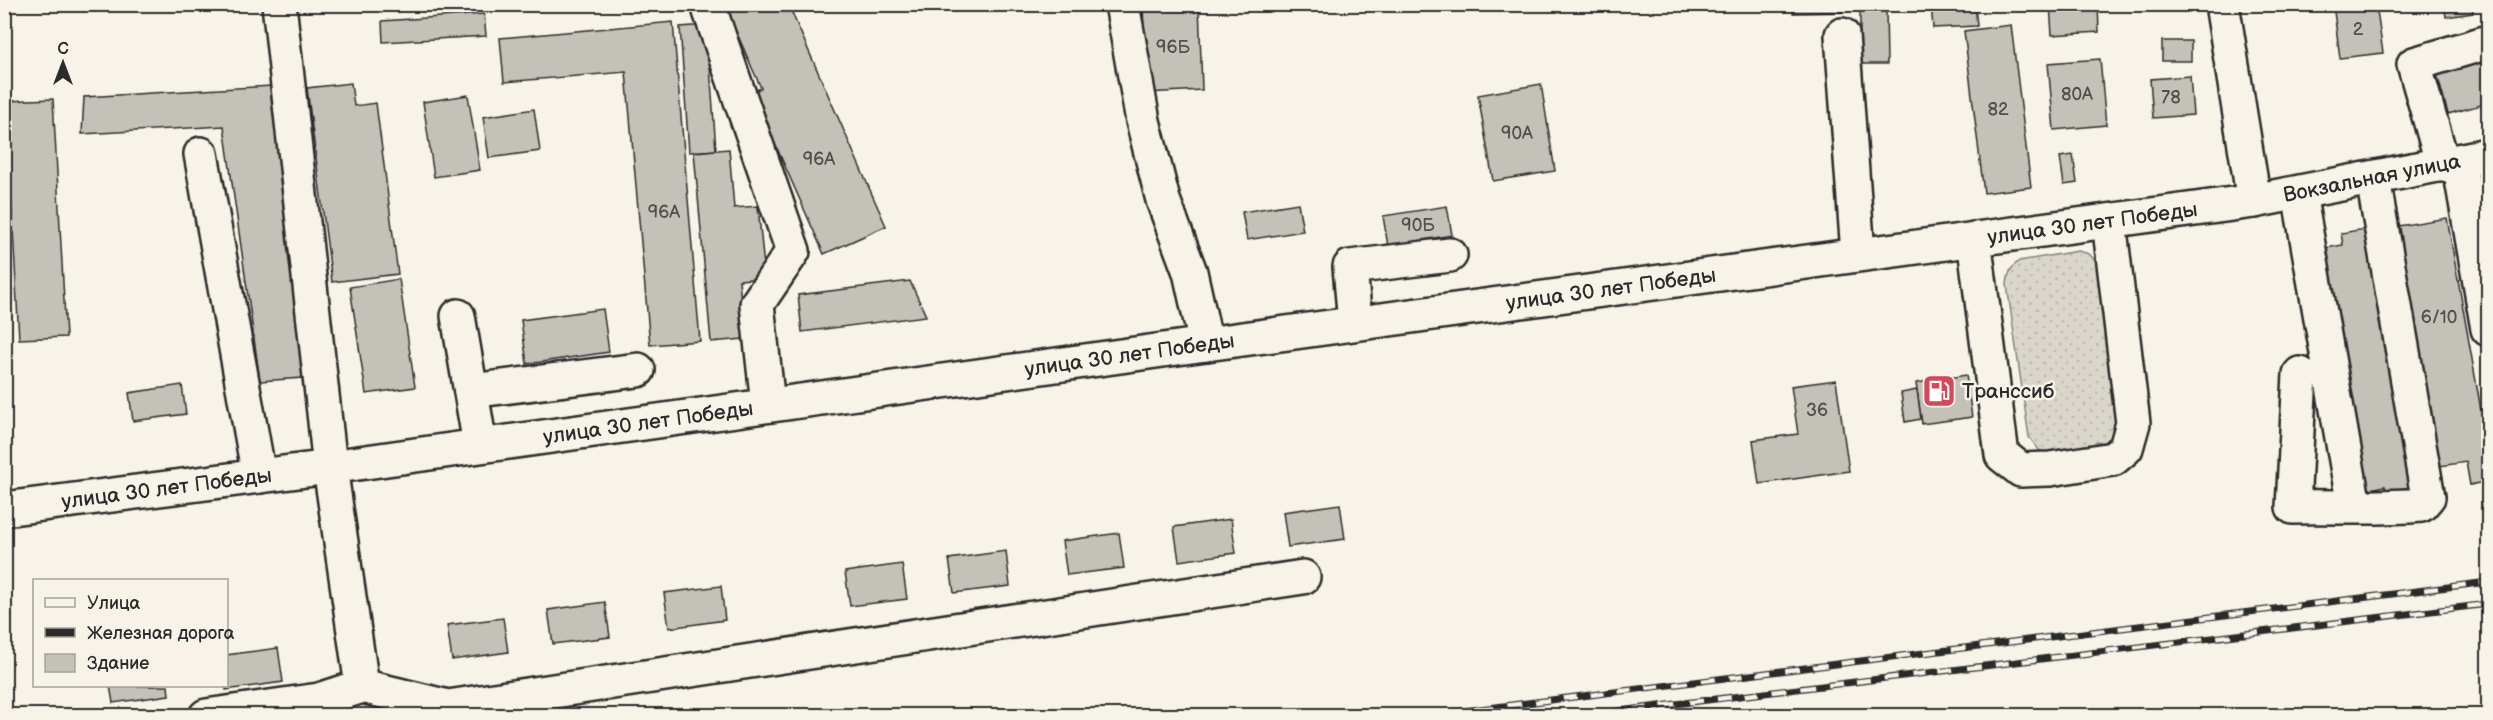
<svg xmlns="http://www.w3.org/2000/svg" width="2493" height="720" viewBox="0 0 2493 720" font-family="'Balsamiq Sans',sans-serif">
<defs>
<pattern id="grass-dots" width="8" height="8" patternUnits="userSpaceOnUse" patternTransform="scale(1.5)"><rect width="8" height="8" fill="#dad6cc"/><path d="M2 2h.1M6 6h.1" fill="none" stroke="#bbb8af" stroke-width="1.8" stroke-linecap="round"/></pattern>
</defs>
<rect width="100%" height="100%" fill="#f7f3e8"/>
<filter id="ink" filterUnits="userSpaceOnUse"><feTurbulence type="fractalNoise" baseFrequency=".0167" numOctaves="2"/><feDisplacementMap in="SourceGraphic" scale="12" xChannelSelector="R" yChannelSelector="G"/><feConvolveMatrix kernelMatrix="1 2 1 2 8 2 1 2 1" color-interpolation-filters="sRGB"/></filter>
<g filter="url(#ink)">
<!-- grass -->
<path fill="url(#grass-dots)" stroke="#82807c" stroke-width="1.5" d="M2078,251L2089,254L2099,264L2119,441L2051,456L2039,450L2029,437L2007,285C2008,274 2010,268 2019,261Z"/>
<!-- building -->
<g fill="#c4c1b9" stroke="#2b2b2b" stroke-width="1.5">
<polygon points="724,4 788,4 886,226 824,254 752,92 761,88"/>
<polygon points="1143,4 1199,4 1202,90 1146,93"/>
<polygon points="1793,4 1842,4 1842,12 1793,13"/>
<polygon points="1931,4 1975,4 1977,26 1933,28"/>
<polygon points="2050,4 2098,4 2099,32 2052,35"/>
<polygon points="2333,4 2376,4 2383,53 2340,58"/>
<polygon points="2444,4 2472,4 2473,13 2446,17"/>
<polygon points="1860,9 1886,9 1887,64 1860,64"/>
<polygon points="484,14 486,36 383,42 382,21"/>
<polygon points="673,22 700,341 650,345 626,72 504,82 500,38"/>
<polygon points="707,25 716,150 689,152 680,27"/>
<polygon points="2011,25 2031,187 1984,193 1964,31"/>
<rect x="2162" y="41" width="29" height="20"/>
<polygon points="2488,56 2488,103 2448,114 2436,71"/>
<polygon points="2100,59 2106,125 2054,130 2048,63"/>
<polygon points="2190,76 2193,115 2153,118 2150,79"/>
<polygon points="351,83 354,106 376,103 398,274 332,282 307,88"/>
<polygon points="1541,84 1555,171 1493,181 1478,95"/>
<polygon points="271,86 303,378 260,381 224,126 82,134 84,97"/>
<polygon points="468,95 480,170 434,177 423,102"/>
<polygon points="53,99 66,337 19,339 6,101"/>
<polygon points="534,109 540,151 489,158 483,117"/>
<polygon points="729,149 734,208 758,206 765,278 739,280 744,339 711,342 694,152"/>
<polygon points="2073,155 2077,183 2064,185 2060,157"/>
<polygon points="1298,203 1303,231 1247,240 1242,212"/>
<polygon points="1447,206 1452,235 1388,246 1383,216"/>
<polygon points="2447,218 2481,410 2488,408 2488,435 2486,436 2488,453 2488,481 2470,485 2466,462 2440,466 2398,226"/>
<polygon points="2365,229 2412,495 2387,500 2385,486 2362,491 2320,249 2343,245 2341,233"/>
<polygon points="399,279 415,387 366,394 350,287"/>
<polygon points="910,281 926,316 802,332 798,295"/>
<polygon points="603,309 609,352 527,364 521,320"/>
<polygon points="1966,375 1972,417 1922,424 1916,383"/>
<polygon points="1836,380 1849,471 1759,484 1753,440 1798,434 1791,386"/>
<polygon points="182,385 186,414 133,421 129,393"/>
<polygon points="1917,390 1921,419 1905,422 1901,393"/>
<polygon points="1340,504 1345,539 1288,547 1283,512"/>
<polygon points="1231,519 1236,553 1179,561 1174,527"/>
<polygon points="1119,533 1124,568 1067,575 1062,541"/>
<polygon points="1006,551 1010,586 954,593 949,559"/>
<polygon points="902,564 907,599 850,606 845,572"/>
<polygon points="721,586 725,620 669,628 664,593"/>
<polygon points="605,602 610,637 553,644 548,610"/>
<polygon points="503,618 508,652 452,660 447,625"/>
<polygon points="278,648 283,682 226,690 226,655"/>
<polygon points="110,686 168,686 169,695 113,703"/>
</g>
<g fill="none" stroke-linecap="round" stroke-linejoin="round">
<!-- minor casing -->
<g stroke="#2b2b2b" stroke-width="38">
<g id="minor">
<polyline points="279,4 330,467 362,686 448,707 1303,577"/>
<polyline points="1122,4 1143,121 1163,200 1190,272 1206,344"/>
<polyline points="2222,4 2254,201"/>
<polyline points="710,11 793,251 757,304 768,405"/>
<polyline points="1842,35 1858,254"/>
<polyline points="201,154 259,476"/>
<polyline points="2459,162 2488,329"/>
<polyline points="2443,165 2414,64 2488,42"/>
<polyline points="2299,193 2354,506"/>
<polyline points="1974,239 2002,455 2021,470 2050,469 2113,459 2126,448 2133,423 2109,221"/>
<polyline points="458,316 480,445"/>
<polyline points="1355,323 1350,267 1450,255"/>
<path d="M2300,374L2293,507C2336,506 2379,509 2421,505L2428,497L2373,179"/>
<polyline points="471,391 638,370"/>
<polyline points="206,716 319,700 362,686"/>
</g>
</g>
<!-- major casing -->
<g stroke="#2b2b2b" stroke-width="38">
<g id="major">
<path id="s1" d="M4,509L330,467L1206,344L2254,201L2488,155"/>
</g>
</g>
<!-- minor -->
<use href="#minor" stroke="#f7f3e8" stroke-width="33"/>
<!-- major -->
<use href="#major" stroke="#f7f3e8" stroke-width="33"/>
<!-- rail casing -->
<g stroke="#2b2b2b" stroke-width="7">
<g id="rail">
<polyline points="1424,716 2488,582"/>
<polyline points="1578,716 2488,604"/>
</g>
</g>
<!-- rail -->
<use href="#rail" stroke="#f7f3e8" stroke-width="4.5" stroke-dasharray="14" stroke-linecap="butt"/>
</g>
</g>
<!-- icons -->
<defs>
<g id="fuel-square" transform="scale(1.725)"><rect x="-9" y="-9" width="18" height="18" rx="4" fill="#d1495b" stroke="#f7f3e8"/><path d="M-5.5-6h7V0h2V4h1.3V-2.5L3-4.5l.8-.8L6-3V5H2.5V1h-1V6h-7ZM-4.2-4.7v3.2H.2V-4.7Z" fill="#fff"/></g>
</defs>
<g fill-rule="evenodd">
<use href="#fuel-square" x="1939" y="391"/>
</g>
<g text-anchor="middle" dominant-baseline="central" stroke-width="5" stroke-linejoin="round" paint-order="stroke">
<!-- number labels -->
<g font-size="18" fill="#51504e">
<text x="2358" y="29">2</text>
<text x="1173" y="47">96Б</text>
<text x="2077" y="94">80А</text>
<text x="2171" y="97">78</text>
<text x="1998" y="109">82</text>
<text x="1517" y="133">90А</text>
<text x="819" y="159">96А</text>
<text x="664" y="212">96А</text>
<text x="1418" y="225">90Б</text>
<text x="2439" y="317">6/10</text>
<text x="1817" y="410">36</text>
</g>
<!-- street labels -->
<g font-size="21" fill="#2b2b2b" stroke="#f7f3e8">
<text stroke="none"><textPath href="#s1" startOffset="2391">Вокзальная улица</textPath></text>
<text stroke="none"><textPath href="#s1" startOffset="2108">улица 30 лет Победы</textPath></text>
<text stroke="none"><textPath href="#s1" startOffset="1622">улица 30 лет Победы</textPath></text>
<text stroke="none"><textPath href="#s1" startOffset="1136">улица 30 лет Победы</textPath></text>
<text stroke="none"><textPath href="#s1" startOffset="650">улица 30 лет Победы</textPath></text>
<text stroke="none"><textPath href="#s1" startOffset="164">улица 30 лет Победы</textPath></text>
</g>
<!-- poi labels -->
<g font-size="21" fill="#2b2b2b" stroke="#f7f3e8" text-anchor="start">
<text x="1962" y="391">Транссиб</text>
</g>
</g>
<!-- margin -->
<rect width="2493" height="720" fill="none" stroke="#f7f3e8" stroke-width="24"/>
<rect x="12" y="12" width="2469" height="696" fill="none" stroke="#2b2b2b" stroke-width="2" filter="url(#ink)"/>
<!-- legend -->
<rect x="33" y="579" width="195" height="108" fill="#f7f3e8" stroke="#a5a39c" stroke-width="1.5"/>
<rect x="45" y="598" width="30" height="9" fill="#f7f3e8" stroke="#a5a39c" stroke-width="1.5"/>
<text x="87" y="609" font-size="18" fill="#2b2b2b">Улица</text>
<rect x="45" y="628" width="30" height="9" fill="#2b2b2b" stroke="#a5a39c" stroke-width="1.5"/>
<text x="87" y="639" font-size="18" fill="#2b2b2b">Железная дорога</text>
<rect x="45" y="654" width="30" height="18" fill="#c4c1b9" stroke="#a5a39c" stroke-width="1.5"/>
<text x="87" y="669" font-size="18" fill="#2b2b2b">Здание</text>
<!-- north arrow -->
<g transform="translate(63 63)" stroke="#f7f3e8" stroke-width="4.5" paint-order="stroke">
<path d="M0-4.5L10 22L0 15L-10 22Z" fill="#2b2b2b"/>
<text y="-9" font-size="16" font-weight="bold" text-anchor="middle" fill="#2b2b2b">С</text>
</g>
</svg>
